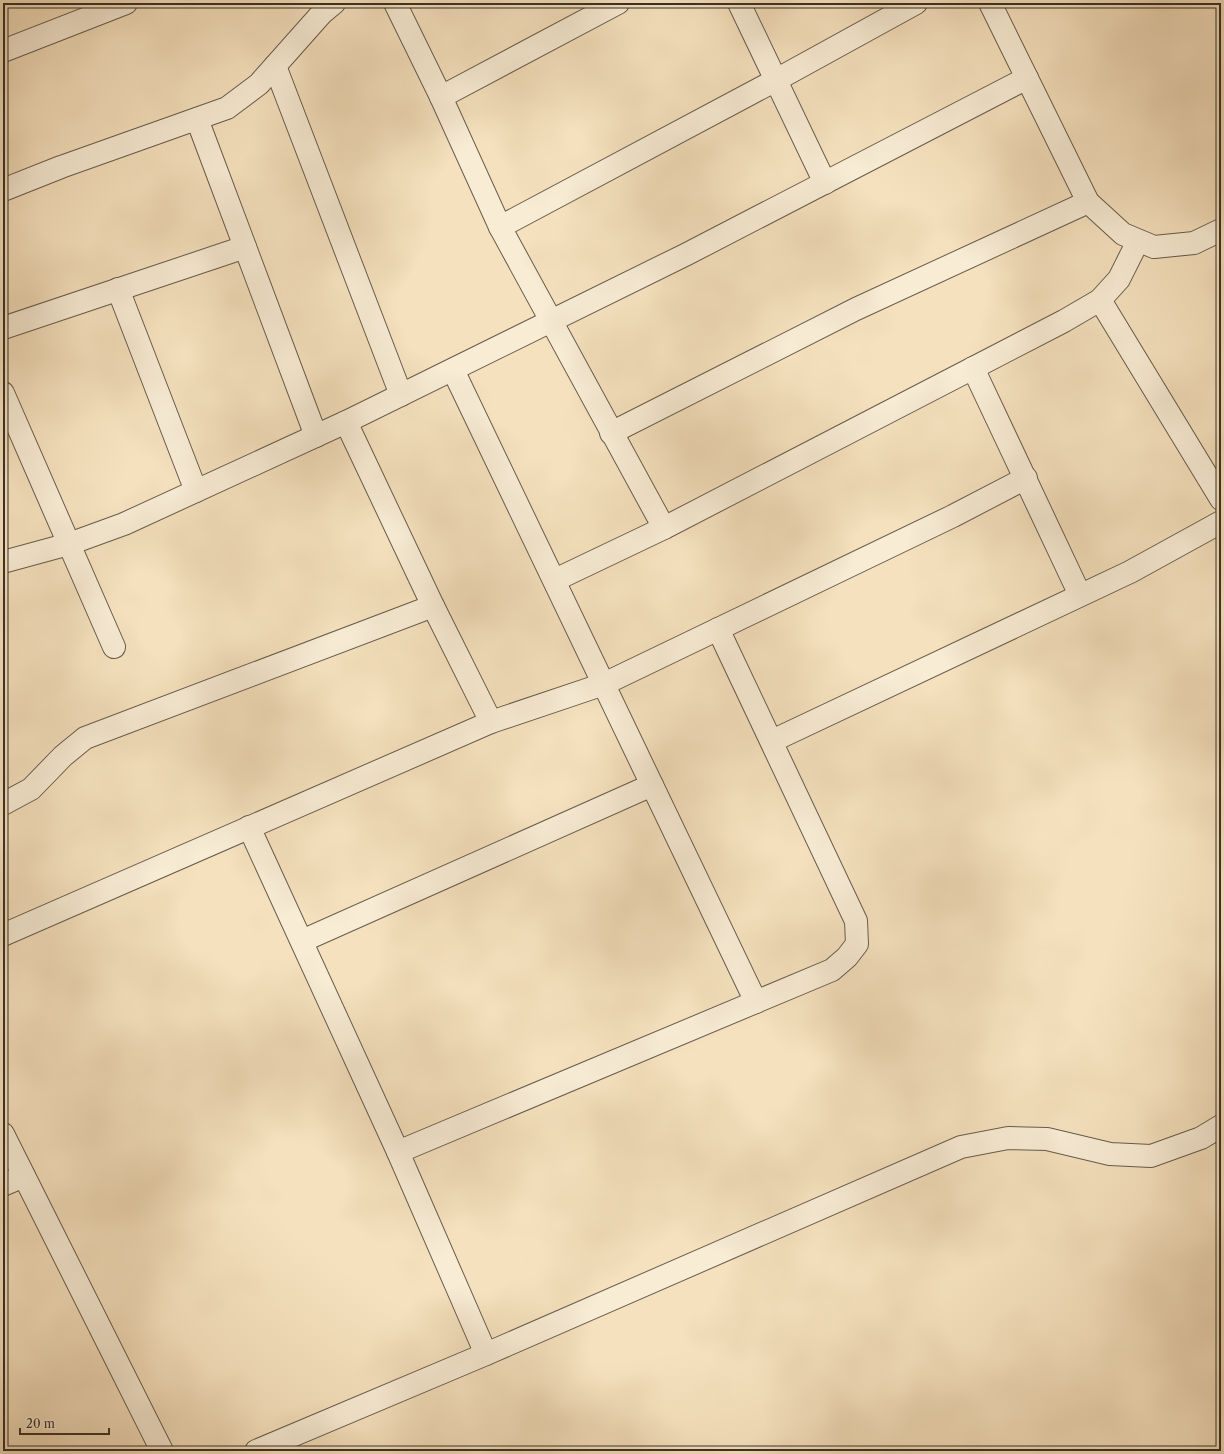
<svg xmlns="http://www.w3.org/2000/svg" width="1224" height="1454" viewBox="0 0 1224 1454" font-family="'Libre Caslon Text',serif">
<rect width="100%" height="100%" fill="#f5e1be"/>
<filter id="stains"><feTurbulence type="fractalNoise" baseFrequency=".005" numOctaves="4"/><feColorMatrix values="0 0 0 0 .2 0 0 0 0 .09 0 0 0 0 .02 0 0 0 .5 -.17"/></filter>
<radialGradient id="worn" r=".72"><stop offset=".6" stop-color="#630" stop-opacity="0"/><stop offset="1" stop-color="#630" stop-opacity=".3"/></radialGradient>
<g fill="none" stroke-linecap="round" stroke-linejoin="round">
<!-- street casing -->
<g stroke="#685c4c" stroke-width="24">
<g id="street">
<polyline points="395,3 441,97 500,227 664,528"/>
<polyline points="739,3 825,183"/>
<polyline points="990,3 1088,202 1123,234 1154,247 1194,243 1221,230"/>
<polyline points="3,51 126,3"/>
<polyline points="275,66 401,395"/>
<polyline points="441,97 618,3"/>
<polyline points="197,119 316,436"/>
<polyline points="3,190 61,167 227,108 259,84 322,13 334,3"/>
<polyline points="500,227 776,80 916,3"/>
<polyline points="118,289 196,491"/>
<polyline points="1100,300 1221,499"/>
<polyline points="3,328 245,247"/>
<polyline points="973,368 1080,595"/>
<polyline points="453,370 756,1002"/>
<polyline points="3,393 114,647"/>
<polyline points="346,422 433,606 491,722"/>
<polyline points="611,433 856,309 1088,202"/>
<polyline points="3,562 69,544 124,524 346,422 685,255 1027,78"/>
<polyline points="555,580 664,528 1064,321 1100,300 1119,279 1138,241"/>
<polyline points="772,741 1130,572 1221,522"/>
<polyline points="3,804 31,789 63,756 85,738 433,606"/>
<polyline points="249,827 398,1152 486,1354"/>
<polyline points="3,935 491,722 604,684 953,516 1026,478"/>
<polyline points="302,941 652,785"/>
<polyline points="3,1134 162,1451"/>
<polyline points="398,1152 832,970 847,957 857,944 856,921 718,629"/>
<polyline points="3,1185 24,1176"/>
<polyline points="256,1451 486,1354 961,1147 1008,1138 1047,1139 1110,1154 1151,1156 1201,1138 1221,1126"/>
</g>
</g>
<!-- street -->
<use href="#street" stroke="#f8ecd5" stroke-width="22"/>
</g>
<!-- margin -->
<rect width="1224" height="1454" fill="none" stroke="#f5e1be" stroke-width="16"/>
<rect x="4" y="4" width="1216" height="1446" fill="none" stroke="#393026" stroke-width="2"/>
<rect x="8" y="8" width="1208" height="1438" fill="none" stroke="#393026"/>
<!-- scale -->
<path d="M20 1428v6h89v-6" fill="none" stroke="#393026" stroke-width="2"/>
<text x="26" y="1428" font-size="12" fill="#393026" stroke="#f8ecd5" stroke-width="3" paint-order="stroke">20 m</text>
<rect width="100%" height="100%" filter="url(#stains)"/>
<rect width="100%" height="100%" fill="url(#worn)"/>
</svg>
